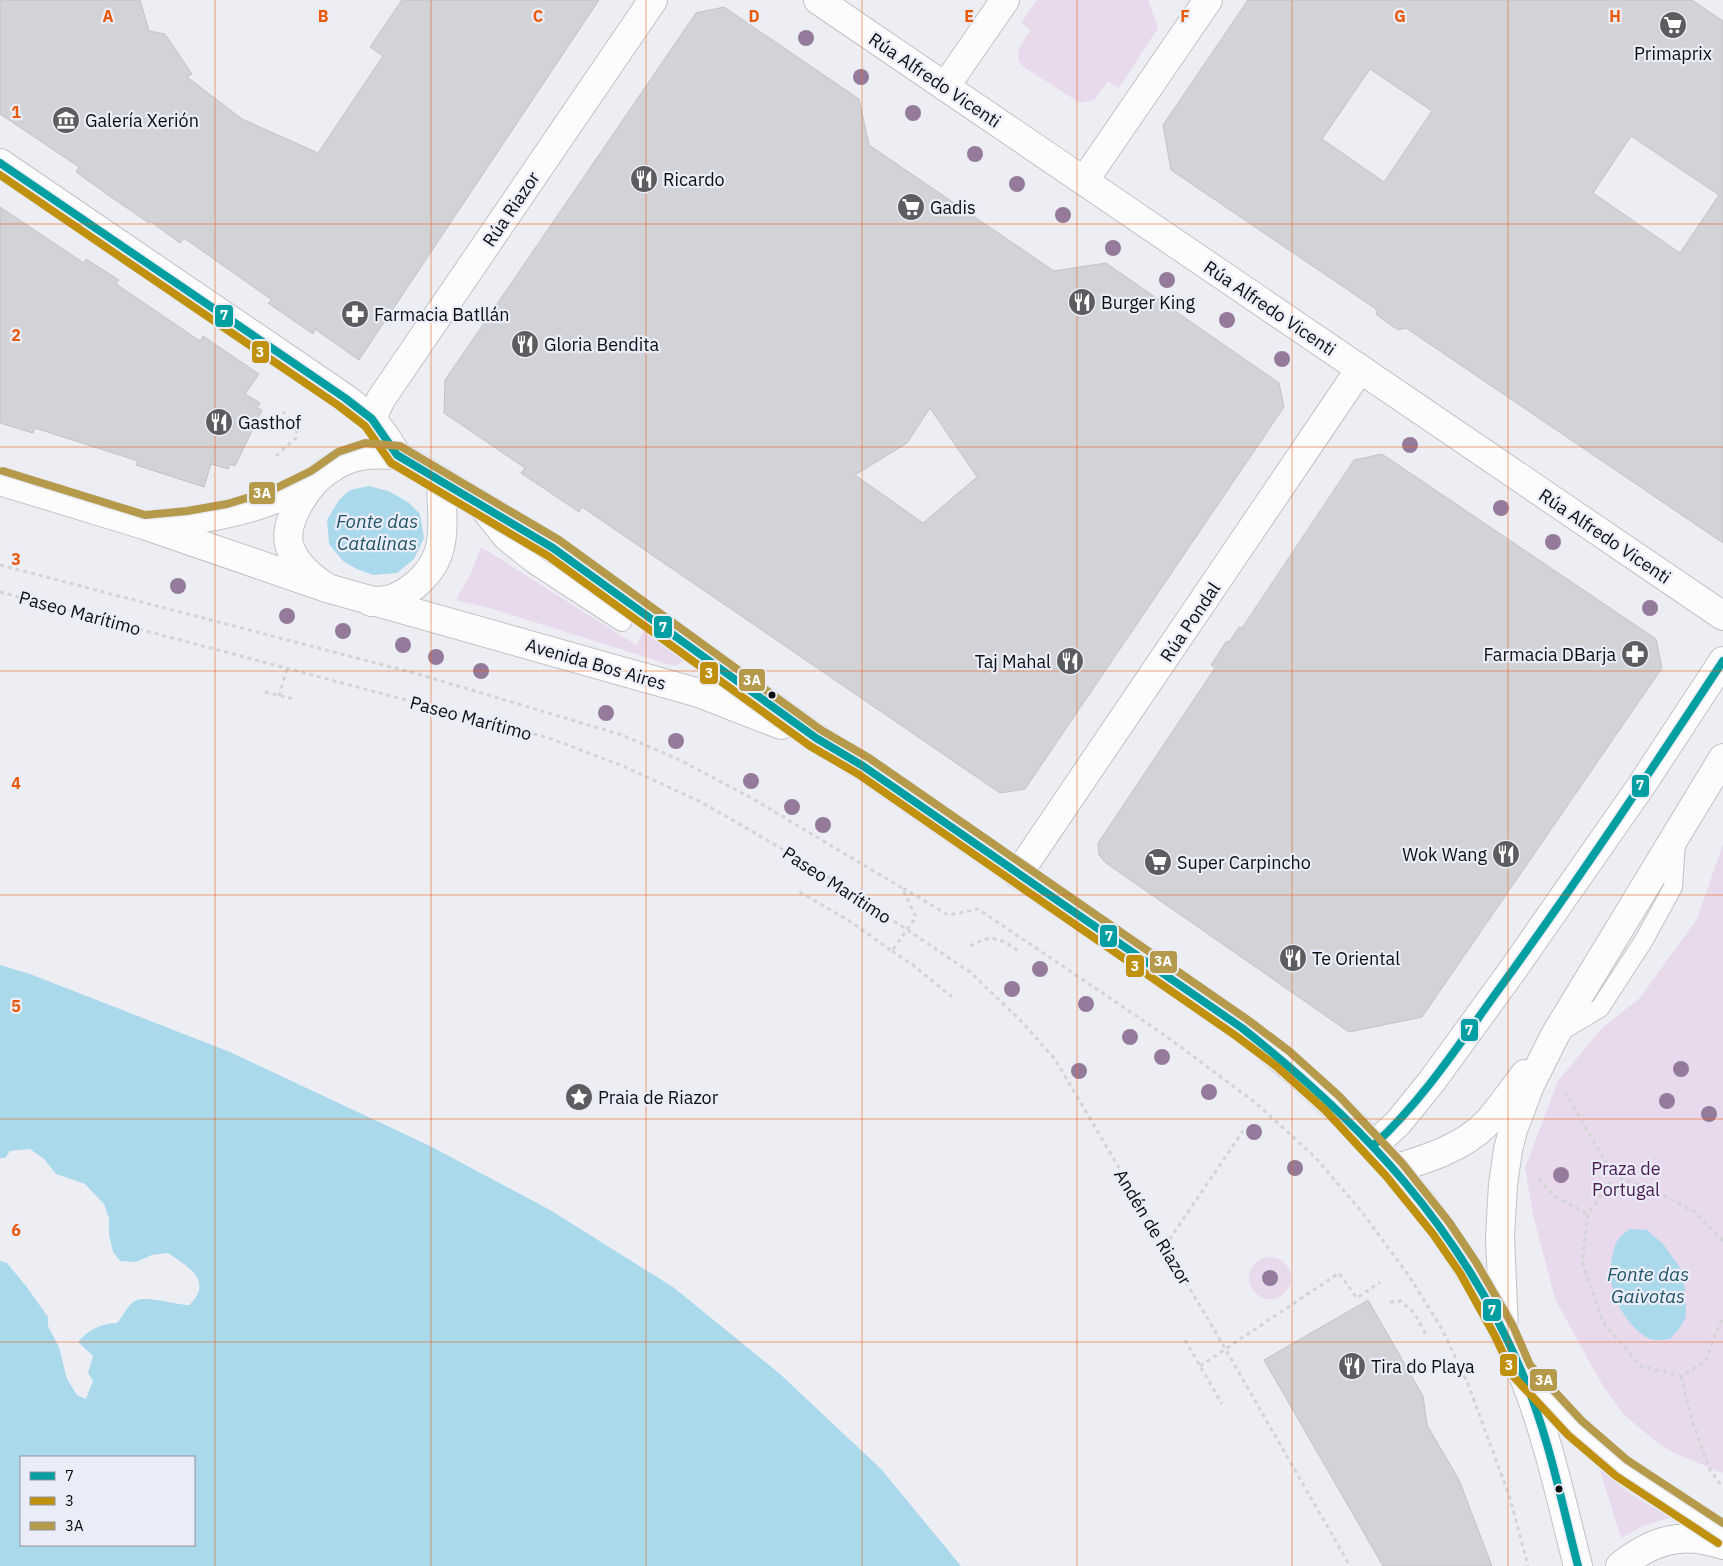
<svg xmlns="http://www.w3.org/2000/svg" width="1723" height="1566" viewBox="0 0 1723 1566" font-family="'IBM Plex Sans',sans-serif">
<rect width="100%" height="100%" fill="#edeef4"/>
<!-- green -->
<g fill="#e8d9ec">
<path d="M1037,0H1148L1158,28L1119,88L1108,81L1094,100L1080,103L1022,66C1012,52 1023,42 1031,30L1021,23Z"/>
<polygon points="481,547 636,645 646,628 683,651 684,661 674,666 493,609 456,600 472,571"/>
<polygon points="1723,844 1723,1473 1676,1454 1659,1444 1623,1414 1600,1381 1555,1299 1533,1214 1525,1168 1558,1081 1602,1028 1640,998 1697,919"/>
<circle cx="1270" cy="1278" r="21"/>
<path d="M1598,1464C1604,1468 1607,1474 1612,1479C1627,1494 1653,1509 1673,1517L1643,1526L1621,1538Z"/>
</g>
<!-- water -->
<g fill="#aad9ec" fill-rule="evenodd">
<polygon points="369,486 388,491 408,502 420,514 424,538 414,559 397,573 373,575 357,569 343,561 329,544 327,520 339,500 350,490"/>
<path d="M0,965L30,974L230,1052L430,1146L550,1210L673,1287L780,1374L881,1469L961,1566H0V1261L7,1263L26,1286L48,1317V1326L59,1347L67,1379L77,1395L86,1399L93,1381L88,1373L93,1356L78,1342C89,1329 101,1324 117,1323C123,1317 127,1305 135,1301C146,1295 175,1305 189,1305C215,1281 187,1266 168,1253L152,1255L136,1262L120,1261L113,1252L109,1234V1218L104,1204L85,1184L56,1174L44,1159L30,1149L10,1151L5,1158H0ZM21,1457H194V1545H21Z"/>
<path d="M1629,1229L1647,1230L1663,1244L1681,1269L1685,1290L1686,1317L1679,1329L1670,1339C1665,1339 1660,1341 1655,1340C1648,1340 1640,1333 1635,1328C1613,1306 1604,1274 1616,1243C1618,1238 1625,1233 1629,1229Z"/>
</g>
<!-- building -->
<g fill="#d2d3d7" stroke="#c1c3c7" fill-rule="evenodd">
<polygon points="0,0 140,0 149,31 165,34 192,74 187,77 242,119 318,153 383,56 370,47 402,0 599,0 359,360 315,329 313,334 268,303 272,300 184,238 180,243 150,221 149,223 111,197 76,172 79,167 0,114"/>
<path d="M1248,0H1692L1723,21V543L1406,328L1398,330L1377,315L1376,309L1171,170L1163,125ZM1370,69L1432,111L1384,182L1322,139ZM1631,136L1719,195L1680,253L1593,193Z"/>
<path d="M724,7L859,99L869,145L1054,271L1106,263L1279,383L1284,407L1025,789L1000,793L582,507L579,512L521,473L525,468L444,413L445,380L696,13ZM930,408L977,477L923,523L855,475L907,443Z"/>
<polygon points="0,207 84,263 86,259 119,280 116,284 200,341 203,336 259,374 245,394 260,403 257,408 262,410 235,466 230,464 228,469 211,464 204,487 136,465 138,461 35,428 33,433 0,423"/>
<polygon points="1382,454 1656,639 1662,668 1422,1017 1349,1032 1106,863 1099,855 1098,843 1215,668 1211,665 1226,642 1230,641 1239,627 1242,628 1354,460"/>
<polygon points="1368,1300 1423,1396 1427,1425 1459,1480 1492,1566 1383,1566 1264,1360"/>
</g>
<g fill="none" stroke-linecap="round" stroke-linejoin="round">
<!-- service casing -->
<g stroke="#c1c2c6" stroke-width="20">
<g id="service">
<polyline points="480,511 503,540 533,564 622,622"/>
<polyline points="1560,1032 1600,1008 1644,940 1673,887 1676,841"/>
</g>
</g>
<!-- minor casing -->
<g stroke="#c1c2c6" stroke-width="30">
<g id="minor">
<polyline points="818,0 1723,616"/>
<polyline points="945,87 1005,0"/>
<polyline points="1084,181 1208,0"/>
<polyline points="372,419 381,399 653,0"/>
<polyline points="1018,874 1360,369"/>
<polyline points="1374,1145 1398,1123 1432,1081 1512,971 1641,786 1723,661"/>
<path d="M1394,1169C1426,1159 1463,1148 1487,1123C1501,1108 1512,1090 1525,1074"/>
<polyline points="1504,1331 1500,1237 1503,1184 1508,1150 1513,1130 1530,1085 1555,1035 1723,758"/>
<polyline points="1522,1371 1575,1428 1621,1468 1723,1535"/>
<path d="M1620,1566C1653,1540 1682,1531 1723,1545"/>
</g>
</g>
<!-- tertiary casing -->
<g stroke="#c1c2c6" stroke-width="30">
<polyline id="tertiary" points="0,163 345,398 372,419 385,436 397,455"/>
</g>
<!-- secondary casing -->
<g stroke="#c1c2c6" stroke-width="30">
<g id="secondary">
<polyline points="0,481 144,525 327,588 699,693 781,725"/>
<path d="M153,524C194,521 234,515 273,500C287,495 301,487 315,480"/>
<path d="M327,588C313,578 298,567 291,550C281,528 301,497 315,481C322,474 335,465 344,461C362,453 377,454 397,455L553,548L816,738L863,766L1242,1028C1359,1116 1464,1233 1521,1370C1547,1433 1561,1500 1578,1566"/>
<path d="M371,602C378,600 388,601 394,598C415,589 435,570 440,547C445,526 441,503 441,481"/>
</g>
</g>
<!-- path -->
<g stroke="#d3d4d5" stroke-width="3" stroke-dasharray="4 4" stroke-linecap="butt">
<polyline points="276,456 296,438 297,427 283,412"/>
<polyline points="0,565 418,674 622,735 680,760 753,799 902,888 916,917 892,951 848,920 796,890"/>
<polyline points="0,592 549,738 623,766 701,802 767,840 839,884 970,972 1018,1018 1055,1059 1226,1350 1350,1566"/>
<polyline points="265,692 293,699"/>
<polyline points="279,696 287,668"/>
<polyline points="903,888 948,915 978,909 1166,1036 1257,1104 1314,1156 1362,1212 1409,1276 1442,1329 1468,1384 1510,1498 1528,1566"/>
<path d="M970,946C994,933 1000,938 1021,953"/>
<polyline points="892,951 913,965 952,997"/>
<polyline points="1565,1092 1614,1176"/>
<polyline points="1538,1179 1556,1197 1588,1214"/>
<polyline points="1723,1241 1695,1212 1653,1190 1614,1176 1588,1214 1582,1261 1603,1322 1640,1366 1681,1376 1705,1362 1723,1316"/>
<polyline points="1165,1246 1243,1131"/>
<polyline points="1390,1302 1401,1301 1414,1313 1427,1336"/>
<polyline points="1185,1340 1222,1404"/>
<polyline points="1200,1366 1339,1273 1357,1298 1380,1282"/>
<polyline points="1681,1376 1692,1420 1709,1468 1721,1485"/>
</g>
<!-- service -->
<use href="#service" stroke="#fcfcfd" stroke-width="18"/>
<!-- minor -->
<use href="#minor" stroke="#fcfcfd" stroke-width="28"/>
<!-- tertiary -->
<use href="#tertiary" stroke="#fcfcfd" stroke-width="28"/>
<!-- secondary -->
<use href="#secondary" stroke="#fcfcfd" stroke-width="28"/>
<!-- bus-1 casing -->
<g stroke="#eaedf7" stroke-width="11">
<g id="bus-1">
<path d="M0,163L345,398L372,419L397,455L553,548L816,738L863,766L1242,1028C1362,1123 1460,1227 1521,1370C1548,1433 1561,1500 1578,1566"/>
<path d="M1374,1145C1423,1100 1460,1043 1499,989C1577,882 1650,772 1723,661"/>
</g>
</g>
<!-- bus-2 casing -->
<g stroke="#eaedf7" stroke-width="11">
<polyline id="bus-2" points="0,175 339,406 365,426 391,463 548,556 810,746 858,774 1236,1036 1276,1066 1325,1110 1386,1176 1433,1234 1460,1273 1495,1336 1514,1377 1568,1435 1616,1476 1718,1543"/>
</g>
<!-- bus-3 casing -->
<g stroke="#eaedf7" stroke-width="11">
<polyline id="bus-3" points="3,471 145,515 187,511 227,504 270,491 311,471 338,452 365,443 400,446 559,540 821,730 869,758 1248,1020 1289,1051 1339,1096 1402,1163 1449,1222 1476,1262 1513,1326 1530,1365 1582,1421 1627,1460 1723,1523"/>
</g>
<!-- bus-1 -->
<use href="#bus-1" stroke="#019fa2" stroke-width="8"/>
<!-- bus-2 -->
<use href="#bus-2" stroke="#c0910f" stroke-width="8"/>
<!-- bus-3 -->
<use href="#bus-3" stroke="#b59a4b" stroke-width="8"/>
</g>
<!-- trees -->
<g fill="#957b9b">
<circle cx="806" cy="38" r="8"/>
<circle cx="861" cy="77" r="8"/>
<circle cx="913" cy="113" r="8"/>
<circle cx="975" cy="154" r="8"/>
<circle cx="1017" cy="184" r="8"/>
<circle cx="1063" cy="215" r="8"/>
<circle cx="1113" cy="248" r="8"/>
<circle cx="1167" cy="280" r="8"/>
<circle cx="1227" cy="320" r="8"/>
<circle cx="1282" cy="359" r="8"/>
<circle cx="1410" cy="445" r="8"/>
<circle cx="1501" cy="508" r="8"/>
<circle cx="1553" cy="542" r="8"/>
<circle cx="178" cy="586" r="8"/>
<circle cx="1650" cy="608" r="8"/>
<circle cx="287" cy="616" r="8"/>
<circle cx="343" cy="631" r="8"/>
<circle cx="403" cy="645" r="8"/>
<circle cx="436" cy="657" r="8"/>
<circle cx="481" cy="671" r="8"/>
<circle cx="606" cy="713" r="8"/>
<circle cx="676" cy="741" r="8"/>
<circle cx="751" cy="781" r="8"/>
<circle cx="792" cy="807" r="8"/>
<circle cx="823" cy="825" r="8"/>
<circle cx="1040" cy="969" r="8"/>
<circle cx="1012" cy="989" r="8"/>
<circle cx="1086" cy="1004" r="8"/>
<circle cx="1130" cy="1037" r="8"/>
<circle cx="1162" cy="1057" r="8"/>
<circle cx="1681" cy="1069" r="8"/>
<circle cx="1079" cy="1071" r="8"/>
<circle cx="1209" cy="1092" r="8"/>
<circle cx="1667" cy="1101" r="8"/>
<circle cx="1709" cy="1114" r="8"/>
<circle cx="1254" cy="1132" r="8"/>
<circle cx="1295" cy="1168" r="8"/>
<circle cx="1561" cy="1175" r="8"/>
<circle cx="1270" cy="1278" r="8"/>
</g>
<!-- grid -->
<path fill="none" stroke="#e8590c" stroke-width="1" stroke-opacity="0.55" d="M215,0V1566M431,0V1566M646,0V1566M862,0V1566M1077,0V1566M1292,0V1566M1508,0V1566M0,224H1723M0,447H1723M0,671H1723M0,895H1723M0,1119H1723M0,1342H1723"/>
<!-- icons -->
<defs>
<g id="supermarket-disc" transform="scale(1.4375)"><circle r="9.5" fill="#5c5d61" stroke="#eaedf7"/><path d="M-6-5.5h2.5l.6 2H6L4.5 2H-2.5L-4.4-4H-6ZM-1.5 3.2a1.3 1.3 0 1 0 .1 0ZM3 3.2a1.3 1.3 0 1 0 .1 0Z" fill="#fff"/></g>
<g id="museum-disc" transform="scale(1.4375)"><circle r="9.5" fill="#5c5d61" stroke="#eaedf7"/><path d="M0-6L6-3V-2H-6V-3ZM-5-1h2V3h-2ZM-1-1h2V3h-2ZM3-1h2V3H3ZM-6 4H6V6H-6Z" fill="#fff"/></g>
<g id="restaurant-disc" transform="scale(1.4375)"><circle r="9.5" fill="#5c5d61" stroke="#eaedf7"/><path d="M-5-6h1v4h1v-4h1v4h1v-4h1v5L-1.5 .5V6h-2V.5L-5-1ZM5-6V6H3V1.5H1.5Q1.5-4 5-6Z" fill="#fff"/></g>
<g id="pharmacy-disc" transform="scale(1.4375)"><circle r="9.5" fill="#5c5d61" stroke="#eaedf7"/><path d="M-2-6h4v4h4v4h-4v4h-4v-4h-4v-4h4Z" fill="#fff"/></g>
<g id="sight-disc" transform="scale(1.4375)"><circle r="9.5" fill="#5c5d61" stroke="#eaedf7"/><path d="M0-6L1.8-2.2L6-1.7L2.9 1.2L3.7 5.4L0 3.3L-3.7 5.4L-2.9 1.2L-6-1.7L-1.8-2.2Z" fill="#fff"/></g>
</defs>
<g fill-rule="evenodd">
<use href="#supermarket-disc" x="1673" y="25"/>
<use href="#museum-disc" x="66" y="120"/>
<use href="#restaurant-disc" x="644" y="179"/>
<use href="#supermarket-disc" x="911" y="207"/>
<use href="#restaurant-disc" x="1082" y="302"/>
<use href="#pharmacy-disc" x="355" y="314"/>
<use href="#restaurant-disc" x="525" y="344"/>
<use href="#restaurant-disc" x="219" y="422"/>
<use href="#pharmacy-disc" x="1635" y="654"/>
<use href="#restaurant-disc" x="1070" y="661"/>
<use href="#restaurant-disc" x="1506" y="854"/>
<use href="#supermarket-disc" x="1158" y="862"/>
<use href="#restaurant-disc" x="1293" y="958"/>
<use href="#sight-disc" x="579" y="1097"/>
<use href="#restaurant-disc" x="1352" y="1366"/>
</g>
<!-- markers -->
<g fill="#0e0f12" stroke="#eaedf7" stroke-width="2">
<circle cx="772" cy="695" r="4.5"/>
<circle cx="1559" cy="1489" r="4.5"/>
</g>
<g text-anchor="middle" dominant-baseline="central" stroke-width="4.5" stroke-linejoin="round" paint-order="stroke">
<!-- poi labels -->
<g font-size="18" fill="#0e0f12" stroke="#eaedf7" text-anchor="start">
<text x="1673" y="53" text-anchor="middle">Primaprix</text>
<text x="85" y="120">Galería Xerión</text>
<text x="663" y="179">Ricardo</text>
<text x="930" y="207">Gadis</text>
<text x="1101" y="302">Burger King</text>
<text x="374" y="314">Farmacia Batllán</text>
<text x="544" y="344">Gloria Bendita</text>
<text x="238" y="422">Gasthof</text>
<text x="1616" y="654" text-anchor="end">Farmacia DBarja</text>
<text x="1051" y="661" text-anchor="end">Taj Mahal</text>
<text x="1487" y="854" text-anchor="end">Wok Wang</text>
<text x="1177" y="862">Super Carpincho</text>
<text x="1312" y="958">Te Oriental</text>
<text x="598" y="1097">Praia de Riazor</text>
<text x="1371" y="1366">Tira do Playa</text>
</g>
<!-- street labels -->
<g font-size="18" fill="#0e0f12" stroke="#eaedf7">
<text transform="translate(935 80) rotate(34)">Rúa Alfredo Vicenti</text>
<text transform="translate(511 209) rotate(-56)">Rúa Riazor</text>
<text transform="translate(1270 308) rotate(34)">Rúa Alfredo Vicenti</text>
<text transform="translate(1605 536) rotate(34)">Rúa Alfredo Vicenti</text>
<text transform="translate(80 613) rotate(15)">Paseo Marítimo</text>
<text transform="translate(1190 622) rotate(-56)">Rúa Pondal</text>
<text transform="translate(596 664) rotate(16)">Avenida Bos Aires</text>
<text transform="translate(471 718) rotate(15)">Paseo Marítimo</text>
<text transform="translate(837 885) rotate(33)">Paseo Marítimo</text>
<text transform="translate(1153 1227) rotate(59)">Andén de Riazor</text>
</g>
<!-- park labels -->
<g font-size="18" fill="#4d1d53" stroke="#eaedf7">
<text x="1626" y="1168">Praza de<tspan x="1626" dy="21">Portugal</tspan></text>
</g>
<!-- water labels -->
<g font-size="19" font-style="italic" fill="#1f5566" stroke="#eaedf7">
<text x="377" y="521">Fonte das<tspan x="377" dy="22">Catalinas</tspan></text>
<text x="1648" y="1274">Fonte das<tspan x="1648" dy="22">Gaivotas</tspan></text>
</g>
</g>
<g font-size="16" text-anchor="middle" font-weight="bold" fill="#e8590c" stroke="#eaedf7" stroke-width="4.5" stroke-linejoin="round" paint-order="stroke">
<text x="108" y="22">A</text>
<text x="323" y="22">B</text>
<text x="538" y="22">C</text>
<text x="754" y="22">D</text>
<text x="969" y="22">E</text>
<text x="1185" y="22">F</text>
<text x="1400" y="22">G</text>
<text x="1615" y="22">H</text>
<text x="16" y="118">1</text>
<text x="16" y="341">2</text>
<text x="16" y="565">3</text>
<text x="16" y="789">4</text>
<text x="16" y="1012">5</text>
<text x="16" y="1236">6</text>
</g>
<g stroke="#eaedf7" stroke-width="2">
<rect x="214" y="304" width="20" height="24" rx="5" fill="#019fa2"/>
<rect x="251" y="340" width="19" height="24" rx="5" fill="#c0910f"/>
<rect x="248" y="481" width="28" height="24" rx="5" fill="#b59a4b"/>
<rect x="653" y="615" width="20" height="24" rx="5" fill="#019fa2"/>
<rect x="699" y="661" width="20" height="24" rx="5" fill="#c0910f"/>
<rect x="738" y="668" width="28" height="24" rx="5" fill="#b59a4b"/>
<rect x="1631" y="774" width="19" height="24" rx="5" fill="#019fa2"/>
<rect x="1099" y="924" width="19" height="24" rx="5" fill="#019fa2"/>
<rect x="1149" y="950" width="29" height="24" rx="5" fill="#b59a4b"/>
<rect x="1125" y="954" width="20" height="24" rx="5" fill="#c0910f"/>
<rect x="1460" y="1018" width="19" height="24" rx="5" fill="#019fa2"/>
<rect x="1482" y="1298" width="20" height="24" rx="5" fill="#019fa2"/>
<rect x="1499" y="1353" width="19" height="24" rx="5" fill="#c0910f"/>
<rect x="1529" y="1368" width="29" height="24" rx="5" fill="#b59a4b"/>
</g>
<g font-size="14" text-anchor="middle" font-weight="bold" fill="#fff">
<text x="224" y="320">7</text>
<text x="260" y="357">3</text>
<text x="262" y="498">3A</text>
<text x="663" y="632">7</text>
<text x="709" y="678">3</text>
<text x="752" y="685">3A</text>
<text x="1640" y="790">7</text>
<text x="1109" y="941">7</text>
<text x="1163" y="966">3A</text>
<text x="1135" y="971">3</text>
<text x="1469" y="1035">7</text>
<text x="1492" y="1315">7</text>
<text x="1509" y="1370">3</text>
<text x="1544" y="1385">3A</text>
</g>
<!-- legend -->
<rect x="20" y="1456" width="175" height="90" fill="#eaedf7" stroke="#92949b"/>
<rect x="30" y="1472" width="25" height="8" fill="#019fa2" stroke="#92949b"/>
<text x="65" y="1481" font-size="15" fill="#0e0f12">7</text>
<rect x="30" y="1497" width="25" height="8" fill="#c0910f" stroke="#92949b"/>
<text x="65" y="1506" font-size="15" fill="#0e0f12">3</text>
<rect x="30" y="1522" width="25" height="8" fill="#b59a4b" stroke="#92949b"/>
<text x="65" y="1531" font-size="15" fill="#0e0f12">3A</text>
</svg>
